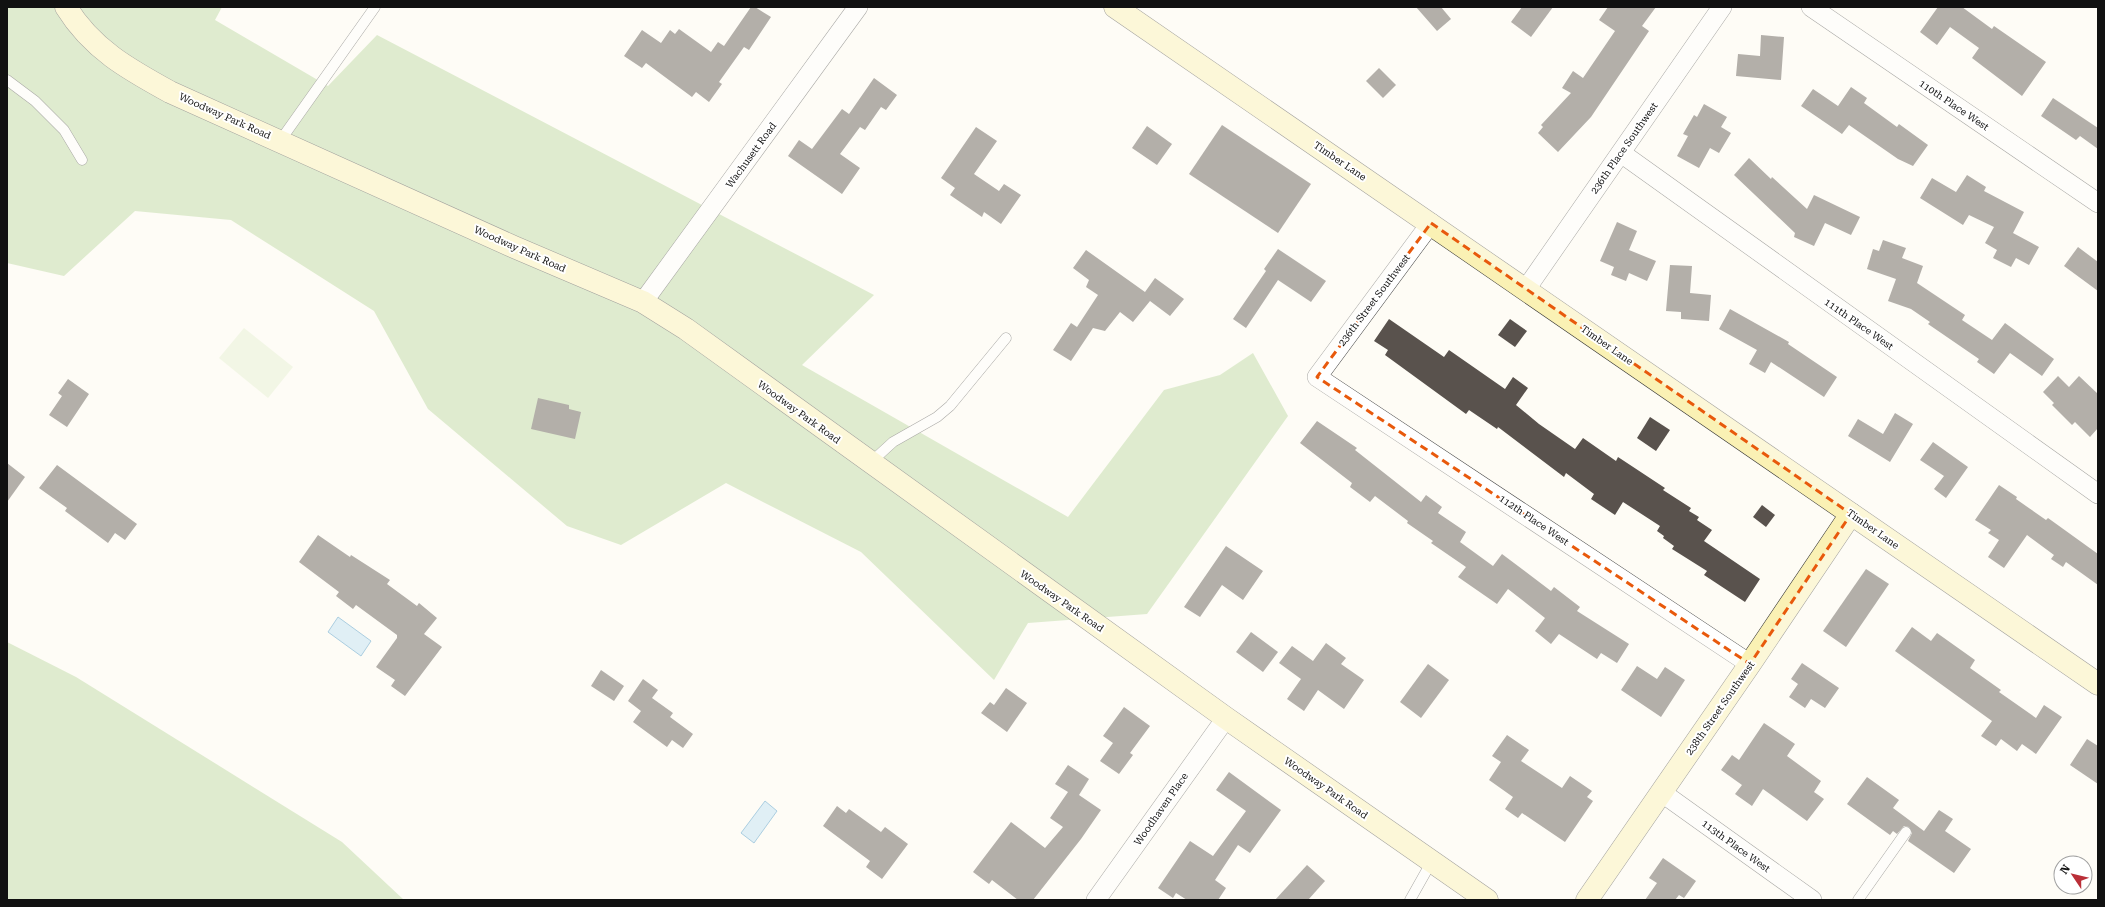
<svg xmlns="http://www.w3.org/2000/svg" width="2105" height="907" viewBox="0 0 2105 907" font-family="'Roboto Serif',serif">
<rect width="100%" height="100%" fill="#fefcf5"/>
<!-- forest -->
<g fill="#bad89f">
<polygon points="7,7 222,7 215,20 328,86 377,35 874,295 802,365 1068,517 1164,390 1220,375 1253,353 1288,416 1147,614 1028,623 994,680 861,552 726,483 621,545 567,526 428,409 374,311 231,220 135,211 64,276 7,263"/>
<polygon points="7,642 76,677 342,842 404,900 7,900"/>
</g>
<!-- pitch -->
<polygon fill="#e5f0d0" points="244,328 293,367 268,398 219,358"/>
<!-- water -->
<g fill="#bce0f3" stroke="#4796c6">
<polygon points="338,617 371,641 361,656 328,632"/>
<polygon points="765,801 777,811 754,843 741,833"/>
</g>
<!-- building -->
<g fill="#59524d">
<polygon points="751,7 755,7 771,17 749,50 744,47 719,82 722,84 709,102 696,92 692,97 646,63 642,68 624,56 642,30 661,43 670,30 675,34 679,29 711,52 718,42 724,46"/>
<polygon points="1416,7 1441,7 1451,19 1437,31"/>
<polygon points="1522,7 1553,7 1531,37 1511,22"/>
<polygon points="1608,7 1656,7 1642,26 1649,31 1591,117 1558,152 1538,133 1543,127 1541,125 1571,93 1562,88 1573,71 1583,78 1615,31 1599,20"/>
<polygon points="1938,7 1962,7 1992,29 1994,26 2046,62 2022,96 1972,58 1979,48 1950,27 1937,45 1920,32"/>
<polygon points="1761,35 1784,37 1781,80 1736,76 1738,54 1760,56"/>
<polygon points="1379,68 1396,85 1383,98 1366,81"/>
<polygon points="874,78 897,95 886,110 881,107 865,130 860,127 840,154 860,168 842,194 788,156 799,140 812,149 842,109 849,114"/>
<polygon points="1851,87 1867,98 1864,103 1897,127 1899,124 1928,145 1913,166 1898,159 1849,125 1842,134 1801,106 1813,89 1838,106"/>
<polygon points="2053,98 2098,128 2098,149 2080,136 2076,140 2041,116"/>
<polygon points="1704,104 1727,117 1721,127 1731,133 1719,153 1710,148 1699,168 1677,156 1688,136 1683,134 1694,115 1697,117"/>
<polygon points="1222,125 1311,184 1278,233 1189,174"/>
<polygon points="1147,126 1172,144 1157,165 1132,148"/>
<polygon points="976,127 997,141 974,174 999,191 1004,184 1021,195 1001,224 984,212 982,217 950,195 955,188 941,178"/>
<polygon points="1749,158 1771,179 1772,177 1807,209 1814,195 1860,217 1851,235 1825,223 1814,246 1794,237 1795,233 1734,175"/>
<polygon points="1967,175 1986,187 1984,191 2024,212 2013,233 2039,247 2029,265 2016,258 2011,267 1993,258 1997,250 1985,243 1994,227 1969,215 1963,225 1920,198 1932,178 1956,192"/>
<polygon points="1617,222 1637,231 1629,250 1656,261 1647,281 1629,273 1626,281 1611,275 1614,267 1600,261"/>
<polygon points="1883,240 1906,248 1902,258 1923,266 1917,283 1965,315 1962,320 1992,340 2005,323 2054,359 2042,376 2010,353 1994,374 1977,362 1979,359 1928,324 1930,322 1911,309 1888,301 1896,279 1867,269 1873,249 1879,251"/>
<polygon points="2078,247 2098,262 2098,291 2064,266"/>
<polygon points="1278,249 1326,281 1311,302 1278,280 1246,328 1233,319 1266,271 1264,269"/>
<polygon points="1086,250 1145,292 1155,278 1184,299 1170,316 1150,301 1133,322 1120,312 1105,331 1093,328 1071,361 1053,350 1071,323 1077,327 1098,295 1086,287 1089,280 1073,268"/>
<polygon points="1670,265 1692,266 1690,293 1711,295 1709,321 1681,319 1681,312 1666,311"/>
<polygon points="1730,309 1789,342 1788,344 1837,377 1824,397 1771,362 1765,373 1749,364 1757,350 1719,329"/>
<polygon points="1389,319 1444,357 1449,350 1505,389 1513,377 1528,388 1516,405 1539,424 1575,449 1583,438 1616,461 1618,457 1665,488 1663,490 1691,508 1689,511 1699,517 1697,520 1712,530 1704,541 1760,579 1745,602 1704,575 1707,571 1672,549 1674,546 1663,538 1664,536 1657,531 1660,526 1623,502 1615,515 1591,499 1594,494 1566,473 1564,477 1498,427 1497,429 1469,410 1466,414 1385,355 1388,350 1374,341"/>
<polygon points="1510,319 1527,331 1515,347 1498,335"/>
<polygon points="2058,376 2069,387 2079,376 2098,394 2098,428 2090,437 2075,422 2072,425 2052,405 2054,403 2043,392"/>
<polygon points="68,379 89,394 67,427 49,415 62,396 58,393"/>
<polygon points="538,398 569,405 569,409 581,412 575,439 531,429"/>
<polygon points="1895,413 1913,424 1890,462 1848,436 1858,419 1883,434"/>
<polygon points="1650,417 1670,430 1656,451 1637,438"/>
<polygon points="1317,421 1357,448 1355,450 1421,502 1426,495 1442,507 1438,513 1466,532 1460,542 1493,566 1502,554 1551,591 1554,587 1580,607 1577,611 1629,644 1617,663 1601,653 1597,659 1559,634 1551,644 1535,631 1545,618 1508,589 1497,604 1458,577 1466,567 1431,543 1433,541 1407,523 1408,521 1375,496 1370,502 1350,487 1352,483 1300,443"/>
<polygon points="1933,442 1968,467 1946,498 1934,489 1944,476 1920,460"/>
<polygon points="7,463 25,477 7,502"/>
<polygon points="57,465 137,524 125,540 115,533 108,543 65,511 67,508 39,488"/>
<polygon points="1999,485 2017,497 2016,499 2046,520 2048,518 2098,554 2098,585 2066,562 2063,567 2051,559 2054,555 2027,535 2004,568 1988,557 1999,540 1988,533 1991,530 1975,520"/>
<polygon points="1762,505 1775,515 1766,527 1753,517"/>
<polygon points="318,535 350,557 351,555 390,580 387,584 417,606 419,603 437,618 424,634 442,647 405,696 391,686 395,680 376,667 397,638 397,635 356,605 353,609 336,596 339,592 299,562"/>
<polygon points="1226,546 1263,571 1243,600 1222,585 1200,617 1184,607"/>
<polygon points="1866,569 1889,584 1846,647 1823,631"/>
<polygon points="1912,627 1931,641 1937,633 1975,660 1970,668 2001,690 1999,692 2036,718 2044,705 2062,717 2036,754 2022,744 2017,751 2001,739 1996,746 1981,736 1992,721 1895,651"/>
<polygon points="1251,632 1278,652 1263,672 1236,652"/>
<polygon points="1326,643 1346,658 1341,664 1364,680 1344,709 1318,690 1304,711 1287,699 1301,679 1279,663 1292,646 1313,661"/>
<polygon points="1802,663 1839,688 1825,708 1811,699 1805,708 1789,697 1798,684 1791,679"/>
<polygon points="1428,664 1449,680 1421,718 1400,702"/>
<polygon points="1637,666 1657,679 1665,667 1685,680 1661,717 1621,690"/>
<polygon points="601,670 624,686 614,701 591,686"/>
<polygon points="643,679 658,690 652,698 673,713 670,717 693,734 683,748 672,740 667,747 633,722 641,711 628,701"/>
<polygon points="1006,688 1027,703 1007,732 981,713 990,702 994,705"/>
<polygon points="1124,707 1150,726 1130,753 1133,755 1119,774 1100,761 1113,743 1103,736"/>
<polygon points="1764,723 1795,744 1787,756 1821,781 1814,792 1824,799 1807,821 1763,789 1752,806 1735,794 1742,785 1721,770 1732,755 1739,760"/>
<polygon points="1507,735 1529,750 1521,761 1562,788 1570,776 1592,791 1587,797 1593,801 1565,842 1522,813 1518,818 1505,809 1513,797 1489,780 1501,762 1492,756"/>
<polygon points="2087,739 2098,746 2098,784 2070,765"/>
<polygon points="1068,765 1089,779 1079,795 1101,810 1081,839 1033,900 1018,900 992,880 989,884 973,872 1011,822 1045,848 1063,827 1050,818 1068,792 1055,784"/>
<polygon points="1229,772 1281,810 1250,853 1238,845 1215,880 1226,888 1218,900 1187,900 1176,893 1173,898 1158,888 1190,841 1213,856 1246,811 1216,790"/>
<polygon points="1867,777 1899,800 1893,808 1924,831 1939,810 1953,819 1945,831 1971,849 1954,873 1908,841 1912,833 1909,827 1904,826 1897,834 1893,831 1890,835 1847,804"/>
<polygon points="837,806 846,813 849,809 881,832 885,827 908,844 882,879 866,867 870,861 823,826"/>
<polygon points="1663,858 1696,881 1684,898 1679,895 1675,900 1645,900 1657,883 1649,878"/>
<polygon points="1307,865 1325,881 1308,900 1275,900"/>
</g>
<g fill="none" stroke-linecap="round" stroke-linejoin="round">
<!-- lane casing -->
<g stroke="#444" stroke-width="11">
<g id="lane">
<polyline points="7,80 35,101 64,130 82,160"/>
<polyline points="280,141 375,7"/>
<polyline points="870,463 893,442 937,417 950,406 1006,338"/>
<polyline points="1410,900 1432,861"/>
<polyline points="1858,900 1906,832"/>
</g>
</g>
<!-- street casing -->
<g stroke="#444" stroke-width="20">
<g id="street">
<polyline points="1811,7 2098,203"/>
<polyline points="1621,153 2098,494"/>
<polyline points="1431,223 1317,377 1750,664"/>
<polyline points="1526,289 1722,7"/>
<polyline points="643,302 858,7"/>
<polyline points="1661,792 1812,900"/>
<polyline points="1096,900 1226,718"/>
</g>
</g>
<!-- secondary casing -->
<g stroke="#333" stroke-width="23">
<g id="secondary">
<path d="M66,7C92,49 128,69 170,92L514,247L643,302L686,329L1226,718L1487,900"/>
<polyline points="1115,7 2098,684"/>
<polyline points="1587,900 1750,664 1851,514"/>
</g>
</g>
<!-- lane -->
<use href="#lane" stroke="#fff" stroke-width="10"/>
<!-- street -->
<use href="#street" stroke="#fff" stroke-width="19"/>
<!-- secondary -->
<use href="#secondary" stroke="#faf1b4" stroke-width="22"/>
</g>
<!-- marked area -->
<path d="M0 0H2105V907H0ZM1431,223L1851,514L1750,664L1317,377Z" fill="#fefcf5" fill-opacity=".55" fill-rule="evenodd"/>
<path fill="none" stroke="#e8590c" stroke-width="3" stroke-dasharray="8 5" stroke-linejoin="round" d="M1431,223L1851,514L1750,664L1317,377Z"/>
<g text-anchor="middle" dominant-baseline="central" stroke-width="4" stroke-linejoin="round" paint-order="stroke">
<!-- street labels -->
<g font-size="10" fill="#111" stroke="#fff">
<text transform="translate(1954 105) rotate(34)">110th Place West</text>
<text transform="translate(225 116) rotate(24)">Woodway Park Road</text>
<text transform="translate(1624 148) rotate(-55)">236th Place Southwest</text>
<text transform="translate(751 155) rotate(-54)">Wachusett Road</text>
<text transform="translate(1340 161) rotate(34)">Timber Lane</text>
<text transform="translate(520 249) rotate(24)">Woodway Park Road</text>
<text transform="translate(1374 300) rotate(-53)">236th Street Southwest</text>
<text transform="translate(1859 324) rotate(35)">111th Place West</text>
<text transform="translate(1607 345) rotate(35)">Timber Lane</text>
<text transform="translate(799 412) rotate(36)">Woodway Park Road</text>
<text transform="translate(1534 520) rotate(34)">112th Place West</text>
<text transform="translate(1873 529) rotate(35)">Timber Lane</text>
<text transform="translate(1062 601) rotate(35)">Woodway Park Road</text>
<text transform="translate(1720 708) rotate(-55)">238th Street Southwest</text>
<text transform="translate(1326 788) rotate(35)">Woodway Park Road</text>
<text transform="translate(1161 809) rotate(-55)">Woodhaven Place</text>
<text transform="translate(1736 846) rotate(36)">113th Place West</text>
</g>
</g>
<!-- border -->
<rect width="2105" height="907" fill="none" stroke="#111111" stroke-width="16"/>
<!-- north arrow -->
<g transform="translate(2073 875) rotate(305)"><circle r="19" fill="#ffffff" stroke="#a0a0a0"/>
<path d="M0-3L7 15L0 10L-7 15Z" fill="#ba2f38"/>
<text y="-6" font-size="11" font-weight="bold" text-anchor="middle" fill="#111111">N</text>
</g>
</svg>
